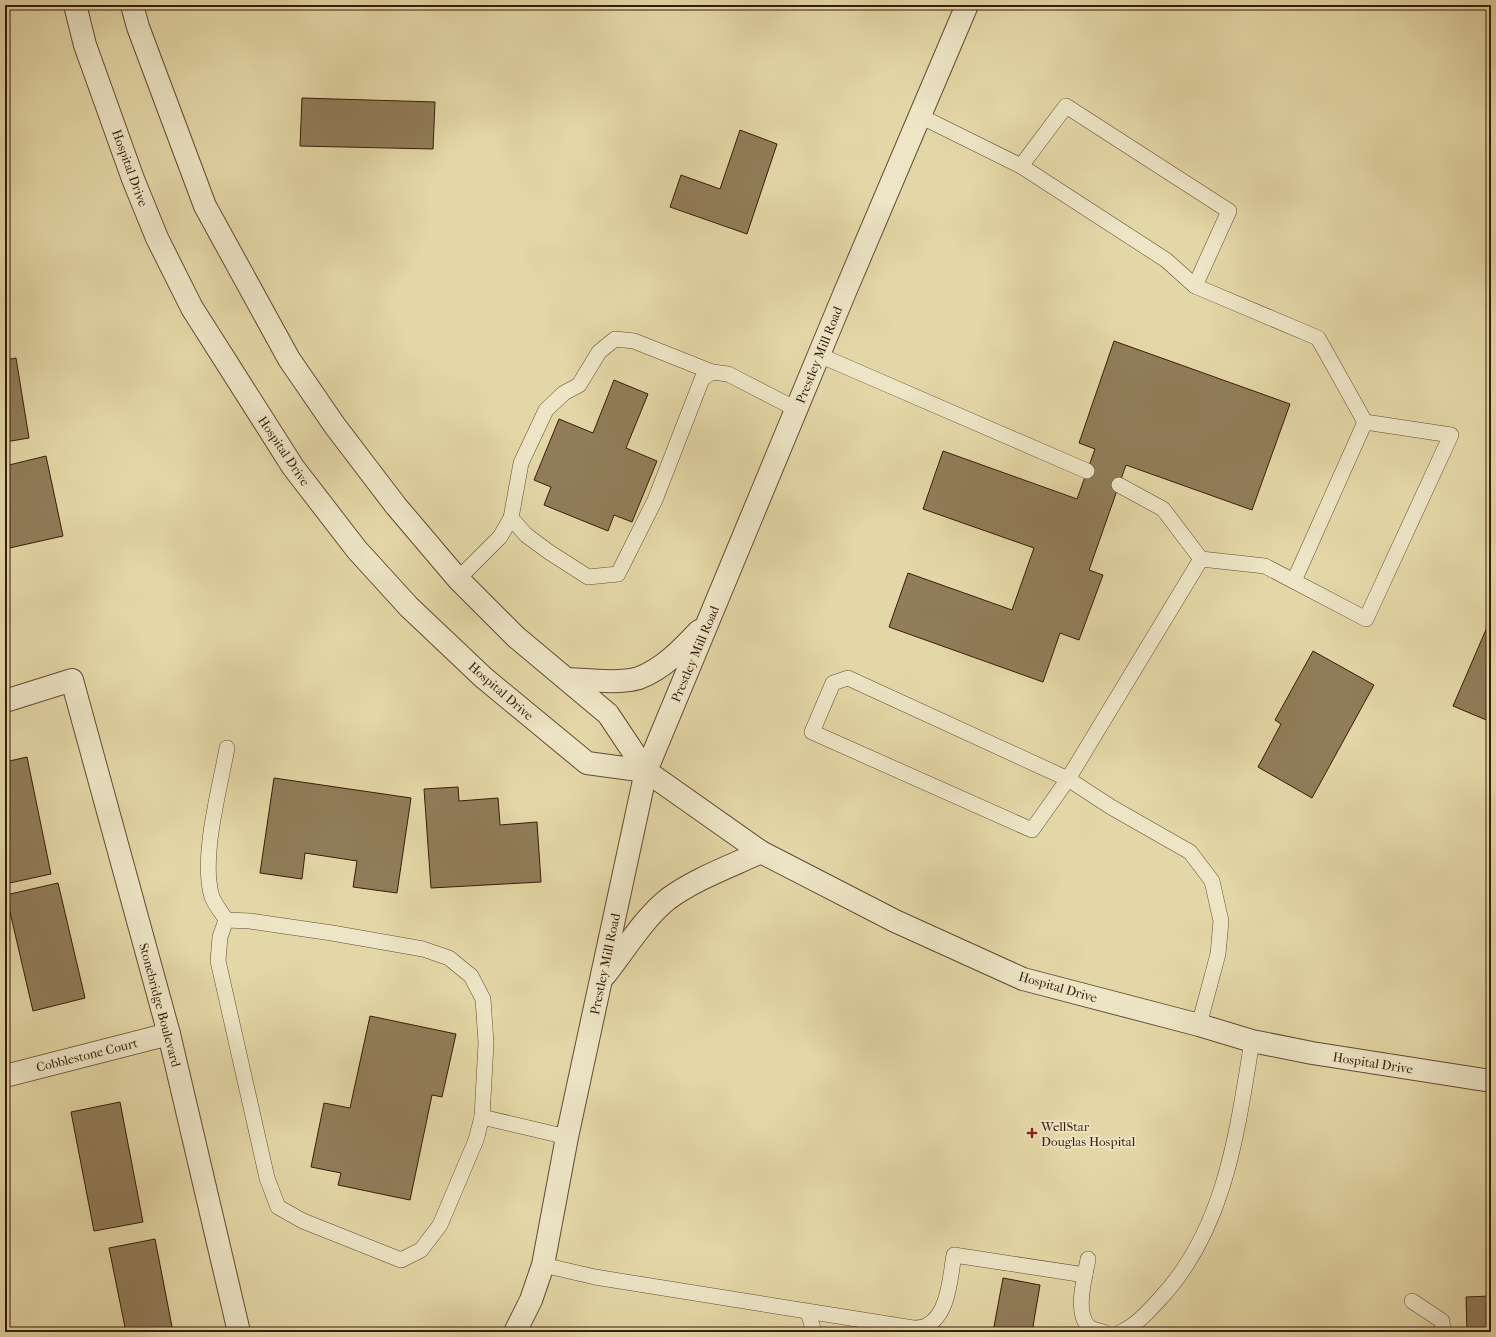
<svg xmlns="http://www.w3.org/2000/svg" width="1496" height="1337" viewBox="0 0 1496 1337" font-family="'IM FELL French Canon',serif">
<rect width="100%" height="100%" fill="#e4d7a7"/>
<filter id="stains"><feTurbulence type="fractalNoise" baseFrequency=".005" numOctaves="4"/><feColorMatrix values="0 0 0 0 .2 0 0 0 0 .09 0 0 0 0 .02 0 0 0 .5 -.17"/></filter>
<radialGradient id="worn" r=".72"><stop offset=".6" stop-color="#630" stop-opacity="0"/><stop offset="1" stop-color="#630" stop-opacity=".3"/></radialGradient>
<!-- building -->
<g fill="#917d5a" stroke="#381b07">
<polygon points="302,98 435,102 433,149 300,146"/>
<polygon points="740,130 777,144 747,234 670,207 681,175 720,189"/>
<polygon points="1114,341 1290,404 1252,510 1126,465 1089,570 1103,575 1079,640 1060,633 1043,682 889,627 908,573 1012,610 1034,548 923,509 943,451 1077,499 1095,449 1079,443"/>
<polygon points="16,358 29,438 5,442 5,360"/>
<polygon points="614,380 648,394 626,448 657,461 632,522 614,515 608,531 544,505 551,487 534,480 559,419 593,433"/>
<polygon points="46,456 63,536 5,549 5,466"/>
<polygon points="1491,618 1491,722 1453,706"/>
<polygon points="1313,651 1374,685 1312,798 1258,767 1281,724 1275,720"/>
<polygon points="27,757 51,874 5,884 5,762"/>
<polygon points="274,778 411,798 397,893 353,887 357,861 305,853 302,879 260,873"/>
<polygon points="458,787 459,801 498,798 500,825 537,822 541,882 431,888 424,789"/>
<polygon points="58,883 85,998 33,1011 6,895"/>
<polygon points="370,1016 456,1034 442,1097 432,1095 410,1200 338,1185 341,1173 311,1167 324,1103 350,1108"/>
<polygon points="120,1102 143,1222 94,1231 71,1112"/>
<polygon points="5,1190 8,1204 5,1204"/>
<polygon points="155,1239 173,1332 126,1332 109,1248"/>
<polygon points="1003,1278 1040,1285 1032,1332 993,1332"/>
<polygon points="1491,1296 1491,1332 1467,1332 1466,1297"/>
</g>
<g fill="none" stroke-linecap="round" stroke-linejoin="round">
<!-- service casing -->
<g stroke="#634a2f" stroke-width="16">
<g id="service">
<polyline points="920,116 1021,166 1166,260 1195,286 1318,338 1365,422"/>
<polyline points="1021,166 1066,106 1229,211 1195,286"/>
<polyline points="819,355 1087,471"/>
<polyline points="1119,485 1163,509 1201,559 1265,566 1366,619 1451,435 1365,422 1294,581"/>
<polyline points="511,518 521,463 546,410 564,393 579,385 599,352 615,339 634,341 712,372"/>
<polyline points="458,579 500,537 511,518 526,535 549,552 588,577 618,574 655,500 702,379 712,372 728,374 796,409"/>
<path d="M227,748C220,788 200,858 212,897C215,905 222,913 227,921"/>
<polygon points="226,920 250,921 332,933 423,949 449,958 471,976 483,999 486,1043 482,1117 476,1140 440,1225 421,1250 401,1260 303,1221 278,1207 267,1178 218,961 220,937"/>
<polyline points="1199,1025 1218,954 1221,921 1212,881 1190,852 1111,807 1068,779 848,678 833,683 812,732 1032,830 1068,779 1201,559"/>
<polyline points="482,1117 567,1137"/>
<path d="M1088,1259C1085,1277 1074,1313 1089,1327C1093,1330 1099,1331 1104,1332"/>
<path d="M543,1265L595,1277L913,1328C917,1328 922,1328 926,1326C949,1315 950,1277 954,1255L1085,1275"/>
<polyline points="1412,1301 1442,1321 1443,1332"/>
<polyline points="808,1312 814,1332"/>
<path d="M1121,1332C1135,1326 1147,1313 1158,1301C1225,1231 1237,1133 1252,1041"/>
</g>
</g>
<!-- minor casing -->
<g stroke="#634a2f" stroke-width="24">
<g id="minor">
<polyline points="5,701 72,680 169,1034 239,1332"/>
<polyline points="5,1076 169,1034"/>
</g>
</g>
<!-- tertiary casing -->
<g stroke="#634a2f" stroke-width="24">
<g id="tertiary">
<polyline points="75,5 85,45 133,179 157,238 192,308 293,467 357,550 409,607 484,678 587,763 646,771"/>
<polyline points="132,5 138,27 205,206 289,359 335,426 396,506 458,579 516,637 608,714 646,771 761,852 895,921 1023,979 1199,1025 1252,1041 1312,1053 1491,1081"/>
<path d="M567,679C588,680 620,684 639,678C663,669 682,649 699,631"/>
<path d="M605,975C625,950 643,919 668,899C695,879 731,866 761,852"/>
<polyline points="515,1332 531,1300 543,1265 567,1137 646,771 845,292 967,5"/>
</g>
</g>
<!-- service -->
<use href="#service" stroke="#ede5c6" stroke-width="15"/>
<!-- minor -->
<use href="#minor" stroke="#ede5c6" stroke-width="22"/>
<!-- tertiary -->
<use href="#tertiary" stroke="#ede5c6" stroke-width="22"/>
</g>
<!-- markers -->
<path fill="#8f2418" stroke="#ede5c6" stroke-width="1.5" d="M1030 1127h4v4h4v4h-4v4h-4v-4h-4v-4h4z"/>
<g text-anchor="middle" dominant-baseline="central" stroke-width="3.5" stroke-linejoin="round" paint-order="stroke">
<!-- street labels -->
<g font-size="13" fill="#381b07" stroke="#ede5c6">
<text transform="translate(130 168) rotate(70)">Hospital Drive</text>
<text transform="translate(819 355) rotate(-68)">Prestley Mill Road</text>
<text transform="translate(284 451) rotate(56)">Hospital Drive</text>
<text transform="translate(695 654) rotate(-67)">Prestley Mill Road</text>
<text transform="translate(501 691) rotate(41)">Hospital Drive</text>
<text transform="translate(605 964) rotate(-78)">Prestley Mill Road</text>
<text transform="translate(1058 987) rotate(16)">Hospital Drive</text>
<text transform="translate(160 1005) rotate(75)">Stonebridge Boulevard</text>
<text transform="translate(87 1055) rotate(-14)">Cobblestone Court</text>
<text transform="translate(1373 1063) rotate(9)">Hospital Drive</text>
</g>
<!-- poi labels -->
<g font-size="13" fill="#381b07" stroke="#ede5c6" text-anchor="start">
<text x="1041" y="1126">WellStar<tspan x="1041" dy="15">Douglas Hospital</tspan></text>
</g>
</g>
<!-- margin -->
<rect width="1496" height="1337" fill="none" stroke="#e4d7a7" stroke-width="20"/>
<rect x="6" y="6" width="1484" height="1325" fill="none" stroke="#381b07" stroke-width="2"/>
<rect x="10" y="10" width="1476" height="1317" fill="none" stroke="#381b07"/>
<rect width="100%" height="100%" filter="url(#stains)"/>
<rect width="100%" height="100%" fill="url(#worn)"/>
</svg>
